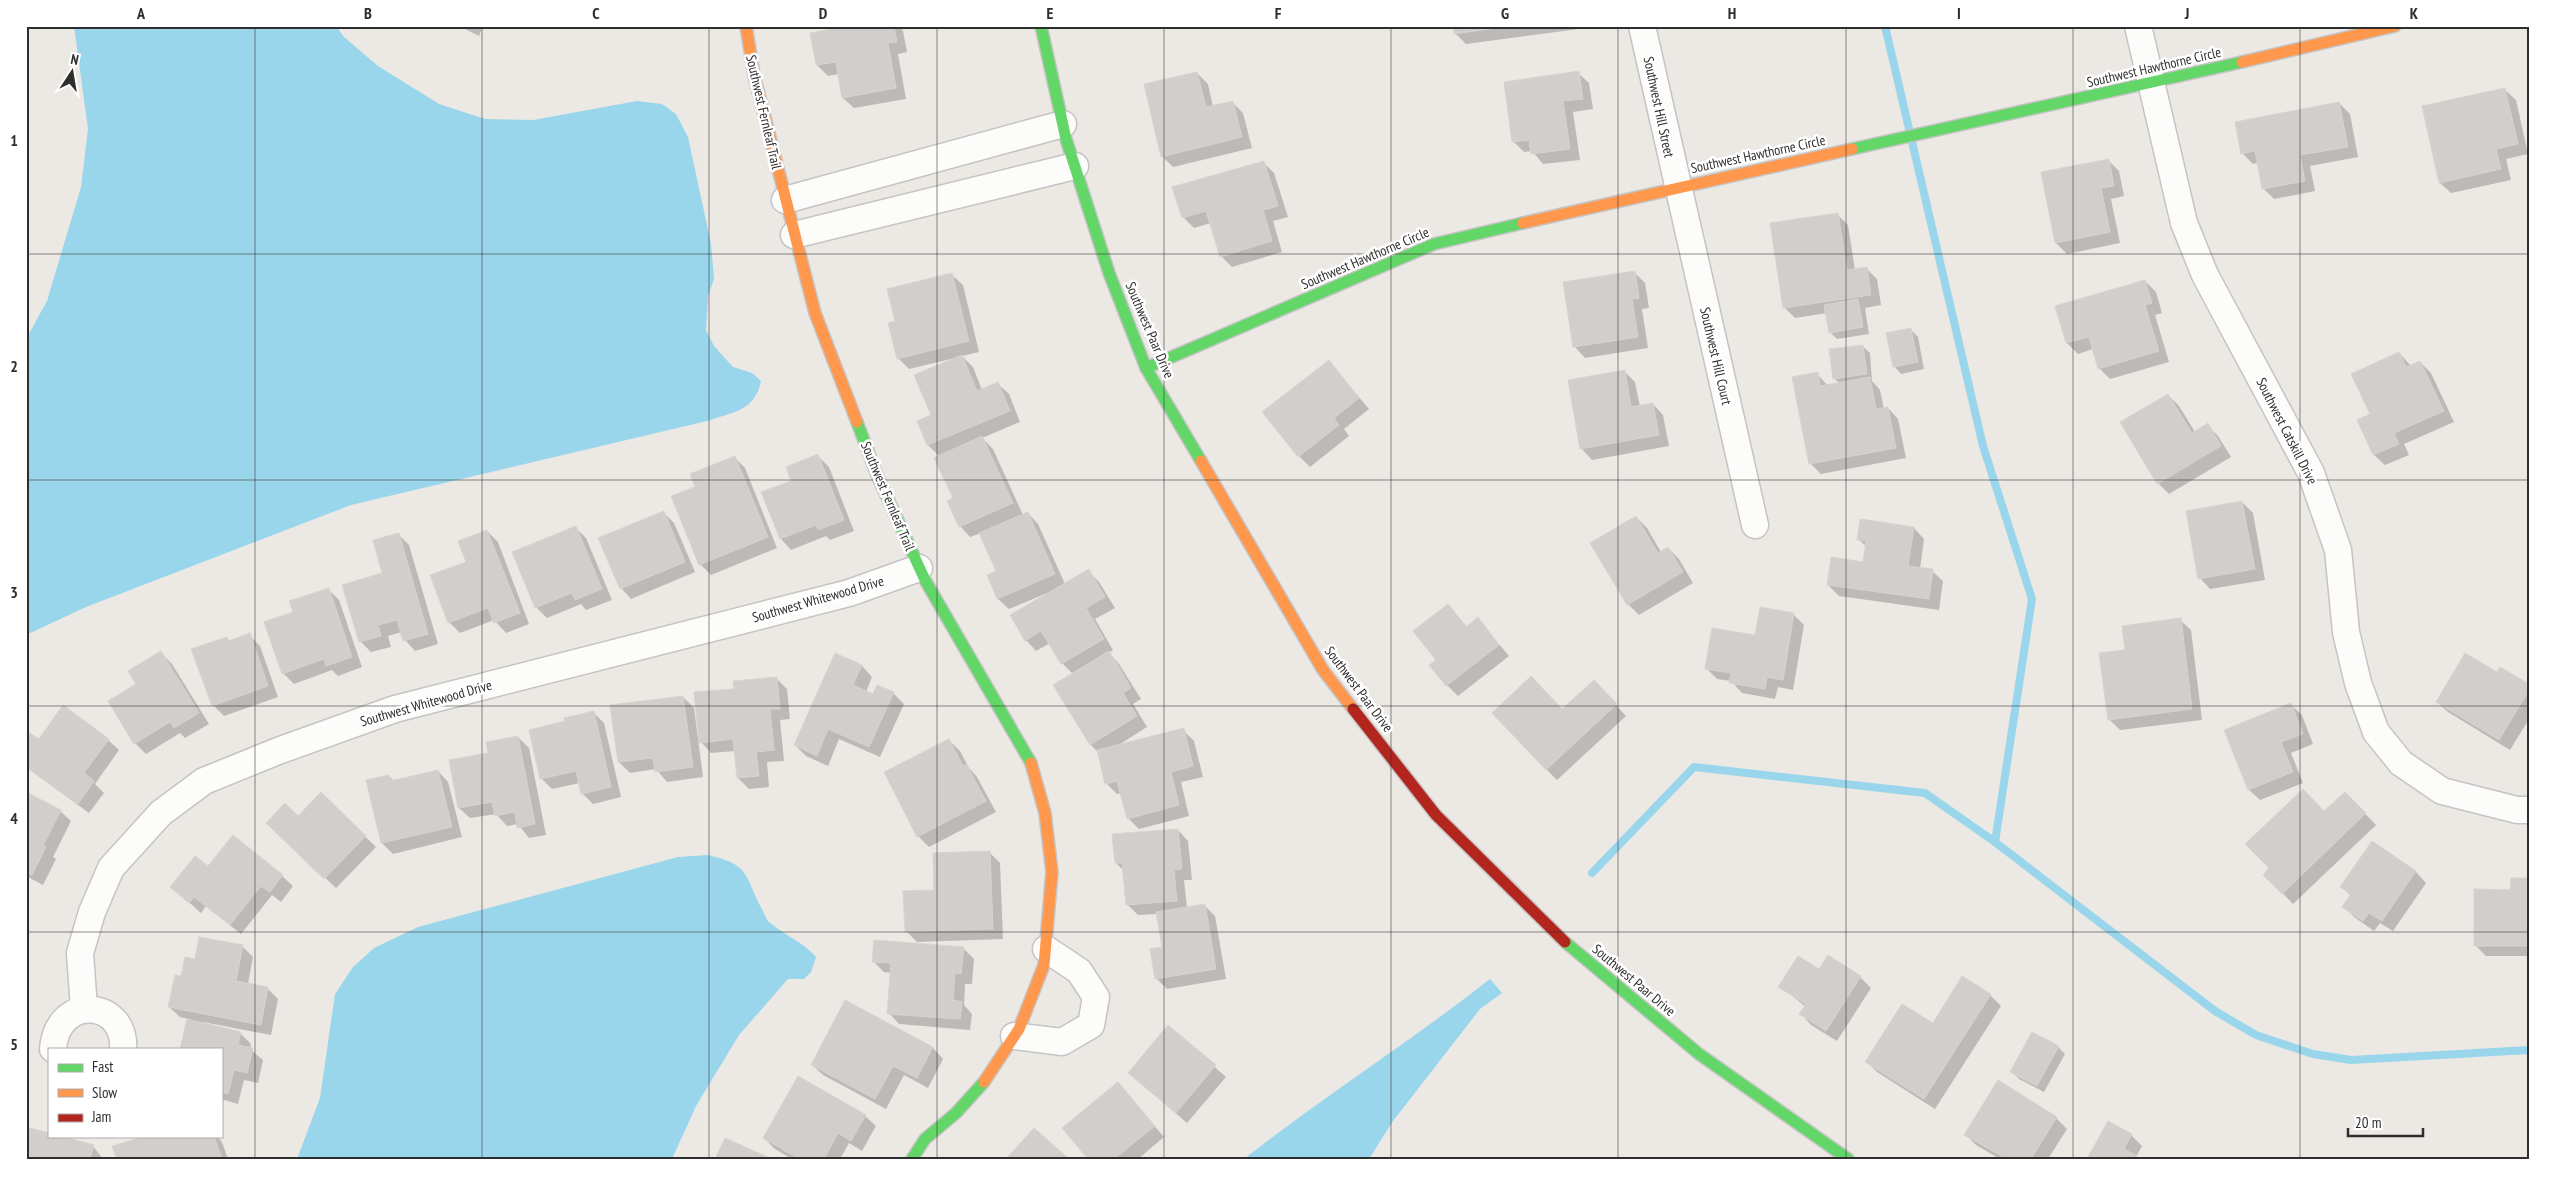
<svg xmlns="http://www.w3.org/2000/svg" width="2555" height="1185" viewBox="0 0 2555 1185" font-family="'PT Sans Narrow',sans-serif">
<rect width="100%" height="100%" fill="#ece8e4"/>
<!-- water -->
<g fill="#99d6ec">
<path d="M74,26H336L344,37L378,66L439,104L485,119L533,120L637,101L662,104L676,114L688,137L711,244L714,279L708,296L706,330L714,346L733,367L752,373L761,381C755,411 733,412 707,421L351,505L86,607L26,635V339L47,301L81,187L88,129Z"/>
<path d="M708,855C751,865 744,875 762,909C764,913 766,919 769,922C785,936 801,940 816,957L811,972L804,979H788L739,1035L696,1106L672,1159H297L320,1098L335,994L353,967L374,948L418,927L678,857Z"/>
<path d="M1490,979L1502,993L1480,1009L1393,1121L1369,1159H1244C1324,1096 1410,1042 1490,979Z"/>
</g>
<!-- shadow -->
<g fill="#0003">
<polygon points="459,26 483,26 479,36"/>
<polygon points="536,26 559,26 538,28"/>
<polygon points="856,26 899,26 903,31 907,52 898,54 906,99 854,108 843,98 839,74 828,76 817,65"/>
<polygon points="1454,26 1578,26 1579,29 1466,44 1455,33"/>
<polygon points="1197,73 1208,84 1213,107 1232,102 1243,113 1252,148 1173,167 1162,156"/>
<polygon points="1578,73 1589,83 1593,109 1573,112 1580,160 1543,164 1532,151 1524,152 1514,142"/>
<polygon points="2505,90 2516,100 2528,154 2506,159 2511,180 2451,193 2440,183"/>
<polygon points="2339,103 2350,114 2358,157 2310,166 2315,191 2274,199 2263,188 2258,163 2253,164 2242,153"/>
<polygon points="2108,160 2119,171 2124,196 2111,199 2120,243 2067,254 2056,243 2042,173"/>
<polygon points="1263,162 1274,173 1288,217 1273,221 1282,252 1232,267 1221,256 1211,223 1194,228 1183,217"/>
<polygon points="1837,214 1848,225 1855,270 1866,268 1877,279 1881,305 1865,308 1869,334 1837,339 1830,332 1827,313 1795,318 1784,307"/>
<polygon points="1634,272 1645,283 1649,308 1642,309 1648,348 1585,358 1575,347 1565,283"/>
<polygon points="952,275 963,285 979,352 962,356 973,367 982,390 998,384 1009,394 1020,422 982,438 993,449 1023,515 1028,513 1038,524 1065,584 1088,571 1099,582 1115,608 1095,619 1113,650 1109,653 1119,664 1141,699 1133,704 1147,727 1117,746 1183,730 1194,741 1203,777 1181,782 1189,816 1139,829 1128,818 1122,793 1117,794 1106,783 1098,752 1091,745 1055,685 1073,674 1062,663 1050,643 1036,651 1026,640 1045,594 1009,609 998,599 988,576 998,572 981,533 970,537 960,526 954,499 940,457 928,445 918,421 933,416 955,358 909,369 898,358 897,322"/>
<polygon points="2145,281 2156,292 2162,313 2155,315 2169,362 2110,379 2099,368 2093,349 2078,354 2067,343 2056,307"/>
<polygon points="1911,330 1918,337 1924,369 1901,374 1894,366"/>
<polygon points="1862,346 1870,353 1872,381 1880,390 1884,409 1888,408 1898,419 1906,458 1821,474 1810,463 1817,374 1828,386 1840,384 1834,378"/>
<polygon points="2399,353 2411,366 2420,362 2431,373 2454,422 2404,444 2409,455 2385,465 2374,455 2359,421 2372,415"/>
<polygon points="1329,362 1369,409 1344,429 1349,436 1310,467 1299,456"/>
<polygon points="1624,371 1635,382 1640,407 1653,404 1663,415 1669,446 1592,460 1582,449 1569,381"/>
<polygon points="2168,395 2179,406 2195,432 2207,425 2218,436 2231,457 2169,494 2158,483"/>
<polygon points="818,456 829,467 854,531 830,540 826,536 791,550 781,539 763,493 793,482"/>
<polygon points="734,457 745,468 777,548 711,575 700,564 696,488"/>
<polygon points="2242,502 2253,513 2265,580 2210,589 2200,578"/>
<polygon points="663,512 674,523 695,572 631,599 621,588"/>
<polygon points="1636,517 1647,528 1661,552 1668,548 1679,559 1693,583 1639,615 1628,604 1592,544"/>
<polygon points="576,528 586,538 612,600 586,610 581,604 547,618 536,607"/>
<polygon points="1914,528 1924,539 1920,569 1932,571 1943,581 1939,610 1839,596 1828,585 1864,563 1867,547 1859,540"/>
<polygon points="487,531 498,542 529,624 506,633 494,620 460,633 449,622 468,563"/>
<polygon points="398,534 409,545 438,644 415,651 405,640 402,632 388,636 391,647 371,652 360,641"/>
<polygon points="328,589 339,600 362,667 338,676 332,670 294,684 283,673 294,612"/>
<polygon points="1448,605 1467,627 1478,619 1509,656 1458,696 1447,685 1438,660"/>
<polygon points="1793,614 1804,625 1793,690 1778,687 1775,699 1742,693 1731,681 1717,679 1706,668"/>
<polygon points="2180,620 2191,630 2202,720 2120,730 2109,719 2126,651"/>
<polygon points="249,635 260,646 278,697 224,716 213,705 226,638 230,642"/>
<polygon points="161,653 172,664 209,724 185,738 180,733 146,754 135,743"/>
<polygon points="835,654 862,666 872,677 866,692 874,696 893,693 904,704 880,757 839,739 828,766 806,756 795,745"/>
<polygon points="2498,673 2529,686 2529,719 2510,750 2448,712 2437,702"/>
<polygon points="776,678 787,689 790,719 780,720 784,761 767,762 769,787 749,789 738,778 735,751 711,753 701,742 735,690"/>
<polygon points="1604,692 1626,716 1557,780 1546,769"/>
<polygon points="683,697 694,708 703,777 667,782 656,769 630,773 619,762"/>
<polygon points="2291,705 2302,715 2313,744 2291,753 2303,783 2260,800 2249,790"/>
<polygon points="593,712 604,723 621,797 593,804 582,793 580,783 552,789 541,778 566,722"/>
<polygon points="26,733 39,741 108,740 119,750 95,784 104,793 89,813 26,767"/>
<polygon points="518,737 529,748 546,835 529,838 518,824 507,826 496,814 470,818 459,808 489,754"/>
<polygon points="949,740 960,751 969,768 977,777 996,812 929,847 918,836"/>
<polygon points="438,771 448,782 462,837 393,854 382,843 367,781 389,776 394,781"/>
<polygon points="26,793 60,811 71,821 53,857 56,859 43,885 26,876"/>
<polygon points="2345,793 2376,825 2293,904 2265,875"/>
<polygon points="321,794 376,847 336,888 278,833 298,818"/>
<polygon points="1178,830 1188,841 1192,880 1184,880 1187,908 1204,905 1215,916 1226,979 1167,989 1156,978 1163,948 1157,914 1138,915 1127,904 1124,871 1116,863"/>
<polygon points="2372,842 2416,872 2426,883 2393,931 2380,923 2374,931 2354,917 2344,906 2351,896 2342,887"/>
<polygon points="990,853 1000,863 1003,939 917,942 906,931 935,892"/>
<polygon points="208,868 282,876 293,886 281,902 272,895 241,934 206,906 201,913 172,887"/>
<polygon points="2529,880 2529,956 2486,956 2475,945 2512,891"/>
<polygon points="242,946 253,957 248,984 267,988 278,999 271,1035 203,1022 203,1024 240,1033 251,1044 250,1049 263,1060 258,1083 244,1080 238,1104 221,1099 221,1049 182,1049 189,1019 180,1017 169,1007 182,978 196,960"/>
<polygon points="963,948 974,959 972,984 965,984 964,1005 972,1014 970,1030 899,1024 889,1013 892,973 884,972 873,961"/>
<polygon points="1829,957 1860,977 1871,988 1837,1041 1811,1025 1801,1014 1806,1007 1780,986 1820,971"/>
<polygon points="1990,995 2001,1006 1935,1109 1877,1072 1867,1062"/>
<polygon points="846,1002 933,1048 943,1059 928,1088 904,1075 886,1109 823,1075 812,1065"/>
<polygon points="1168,1026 1226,1077 1187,1123 1129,1073"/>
<polygon points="2058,1047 2065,1054 2044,1092 2019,1079 2012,1072"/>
<polygon points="1118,1084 1164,1137 1138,1159 1089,1159"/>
<polygon points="865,1116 876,1126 862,1151 849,1143 840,1159 792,1159 775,1149 764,1138"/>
<polygon points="2056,1118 2067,1129 2048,1159 2000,1159 1976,1145 1965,1134"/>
<polygon points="2131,1135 2142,1146 2136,1157 2138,1159 2089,1159"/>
<polygon points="49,1136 93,1146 103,1159 26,1159"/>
<polygon points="148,1136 217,1136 222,1142 228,1159 118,1159"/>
</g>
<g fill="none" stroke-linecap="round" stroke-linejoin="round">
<!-- stream -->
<g stroke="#99d6ec" stroke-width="8">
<polyline points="1885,26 1983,446 2032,599 1995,842"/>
<polyline points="1592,873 1694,767 1925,793 1995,842 2215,1011 2256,1035 2313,1054 2351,1060 2529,1050"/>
</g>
</g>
<!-- building -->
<g fill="#d1cecb" stroke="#d7d4d0">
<polygon points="848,26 894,26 897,42 888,43 896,88 842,98 836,62 816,65 810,33"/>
<polygon points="1453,26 1511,26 1454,34"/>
<polygon points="1579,71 1583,99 1563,101 1570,149 1531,154 1529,140 1512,142 1504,82"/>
<polygon points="1197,72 1206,107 1233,101 1242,137 1161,157 1144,84"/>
<polygon points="2505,88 2518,144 2496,149 2501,169 2439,183 2422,106"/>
<polygon points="2339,102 2348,147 2300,155 2305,181 2262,189 2255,151 2241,154 2235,122"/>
<polygon points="2109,159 2114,186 2101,188 2110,232 2055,243 2041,172"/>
<polygon points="1264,161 1278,206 1263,210 1272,241 1220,257 1206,211 1182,218 1172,187"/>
<polygon points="1838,213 1847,270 1867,267 1871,295 1783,308 1770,223"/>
<polygon points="1635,271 1639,298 1632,299 1638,337 1573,347 1563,282"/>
<polygon points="952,273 969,341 897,359 888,323 895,321 887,289"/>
<polygon points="2145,280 2152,303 2145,305 2159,351 2098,369 2089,337 2066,343 2055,306"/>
<polygon points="1858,299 1863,327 1829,333 1824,305"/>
<polygon points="1911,328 1918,362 1893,367 1886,333"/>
<polygon points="1863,345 1867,374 1833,379 1829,349"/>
<polygon points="2399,352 2406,367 2420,361 2444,411 2394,433 2399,444 2373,455 2357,420 2370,414 2351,374"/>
<polygon points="962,355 977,391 998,382 1010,411 927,445 917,421 931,415 914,375"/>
<polygon points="1329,360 1359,398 1334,418 1339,425 1298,457 1262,412"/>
<polygon points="1625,370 1631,407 1653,403 1659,435 1580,449 1568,380"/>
<polygon points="1818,372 1820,386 1870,377 1876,409 1888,407 1896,448 1809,464 1792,377"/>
<polygon points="2168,394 2192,433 2208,423 2221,446 2157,484 2120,422"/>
<polygon points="982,436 1013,503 959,527 947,501 953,498 934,458"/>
<polygon points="818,454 844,520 818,530 816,525 780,539 761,492 791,481 786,467"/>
<polygon points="735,456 768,537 699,565 671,496 695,487 690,474"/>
<polygon points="2242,501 2255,569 2198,579 2186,511"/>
<polygon points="664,511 685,562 620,589 598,538"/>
<polygon points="1028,512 1055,574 997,599 987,575 996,571 979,533"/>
<polygon points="1636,516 1658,553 1668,547 1683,572 1627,605 1590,543"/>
<polygon points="1860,519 1914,527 1908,566 1933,569 1929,599 1827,585 1831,557 1863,562 1866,541 1857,540"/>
<polygon points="576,526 602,589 575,600 572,593 535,608 512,552"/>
<polygon points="487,530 520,613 494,623 488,608 448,623 430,575 466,562 458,541"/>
<polygon points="399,533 428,634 403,641 397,620 378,625 381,636 359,642 342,585 382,573 373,540"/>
<polygon points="1089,569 1105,597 1086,608 1104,639 1061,664 1041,631 1025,641 1010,615"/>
<polygon points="329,588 352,657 326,666 324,659 282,674 264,622 293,612 289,601"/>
<polygon points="1448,604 1466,627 1478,617 1499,645 1446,686 1429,665 1436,660 1413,631"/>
<polygon points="1760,607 1794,613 1783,680 1767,677 1765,689 1729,683 1731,673 1705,669 1712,628 1755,635"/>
<polygon points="2181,618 2192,709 2108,720 2099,653 2125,650 2122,626"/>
<polygon points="250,633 268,686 212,706 191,649 227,637 228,641"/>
<polygon points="161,651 199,713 174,728 170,722 134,744 108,701 136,684 128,671"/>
<polygon points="1109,651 1131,688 1123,693 1137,716 1090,745 1053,685"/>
<polygon points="835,653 862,665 853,685 873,694 877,685 894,692 869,747 828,729 817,756 794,745"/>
<polygon points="2465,653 2497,672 2500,667 2529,684 2529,690 2499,740 2436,702"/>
<polygon points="1531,676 1562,709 1594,680 1617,704 1546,770 1492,713"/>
<polygon points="777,677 780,709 770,709 774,750 756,752 759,776 737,778 733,739 699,743 694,692 734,689 733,681"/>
<polygon points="683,696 693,767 655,772 653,758 618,762 610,705"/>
<polygon points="2291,703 2303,734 2281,742 2293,772 2248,790 2224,730"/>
<polygon points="63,705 109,739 84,773 94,781 78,804 26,766 26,731 39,739"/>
<polygon points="594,711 611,787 581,794 576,771 540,779 529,730 565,721 564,718"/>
<polygon points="1184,728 1193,766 1171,772 1179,805 1127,819 1117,781 1105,784 1097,750"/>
<polygon points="518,736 535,824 517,828 515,812 495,816 492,802 458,808 449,760 488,753 486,742"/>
<polygon points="949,739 963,766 966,764 986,801 917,837 884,772"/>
<polygon points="438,770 452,827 381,843 366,780 389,775 391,781"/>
<polygon points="2303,789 2324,811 2345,792 2366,813 2282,894 2263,875 2269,868 2245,844"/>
<polygon points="26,792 61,810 43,846 46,847 32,875 26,872"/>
<polygon points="321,792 366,836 324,879 266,823 285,803 298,816"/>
<polygon points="1178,829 1182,869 1174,870 1177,901 1126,905 1122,863 1115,863 1112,834"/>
<polygon points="233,835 283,875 270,892 261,886 230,925 194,897 189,903 170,887 195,856 208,866"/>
<polygon points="2372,841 2416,871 2382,921 2369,913 2363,921 2342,907 2351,894 2340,887"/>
<polygon points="990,851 993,929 905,932 903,891 934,890 933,853"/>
<polygon points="2511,878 2529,878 2529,946 2474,946 2474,889 2510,890"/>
<polygon points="1205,904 1216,969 1155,979 1150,949 1162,947 1156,912"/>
<polygon points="199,937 243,945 236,981 268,987 261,1025 168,1007 175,975 181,976 185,957 195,959"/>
<polygon points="874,940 964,947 961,974 955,973 953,1000 962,1002 960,1019 887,1014 891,963 872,962"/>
<polygon points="1828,955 1861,976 1826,1031 1799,1014 1806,1004 1778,987 1798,956 1819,969"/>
<polygon points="1962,976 1991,994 1924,1099 1865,1062 1902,1004 1933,1023"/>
<polygon points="845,1000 933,1047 917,1078 893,1066 875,1099 811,1065"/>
<polygon points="187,1019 241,1032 238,1045 253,1048 247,1073 234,1070 228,1094 221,1092 221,1049 180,1049"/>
<polygon points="1168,1025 1216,1065 1176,1113 1128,1073"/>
<polygon points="2032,1032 2059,1046 2037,1086 2010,1072"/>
<polygon points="798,1076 866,1115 851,1141 838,1133 824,1159 799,1159 763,1138"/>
<polygon points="1998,1080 2057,1117 2031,1159 2007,1159 1964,1135"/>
<polygon points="1118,1082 1155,1126 1114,1159 1088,1159 1062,1128"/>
<polygon points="2108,1121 2132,1134 2124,1149 2137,1156 2135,1159 2087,1159"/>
<polygon points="26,1127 49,1133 49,1136 61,1136 94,1145 90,1159 26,1159"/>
<polygon points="1034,1128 1069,1159 1006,1159"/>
<polygon points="147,1136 186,1136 187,1138 214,1136 222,1159 117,1159 112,1146"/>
<polygon points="725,1138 772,1159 715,1159"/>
</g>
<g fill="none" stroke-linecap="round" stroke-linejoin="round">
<!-- street casing -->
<g stroke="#c5c4c5" stroke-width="29">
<g id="street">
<polyline points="1642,26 1755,525"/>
<polyline points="2138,26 2184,223 2205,275 2311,473 2338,550 2346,632 2358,683 2376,732 2401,763 2442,791 2517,810 2529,810"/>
<polyline points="785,200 1063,124"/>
<polyline points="794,235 1075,166"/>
<polyline points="84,1009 80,953 92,912 111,868 161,813 204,781 278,751 395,709 849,593 919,568"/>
<polyline points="1014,1036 1062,1042 1091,1025 1096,997 1079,971 1046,949"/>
<path d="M53,1049C58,992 127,1001 123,1049"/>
</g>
</g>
<!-- fast casing -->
<g stroke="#c5c4c5" stroke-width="14">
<g id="fast">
<polyline points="1041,26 1066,139 1109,273 1146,368 1201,461"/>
<polyline points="1852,149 2242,62"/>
<polyline points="1146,368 1434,244 1523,223"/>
<polyline points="857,422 877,475 925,580 1031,763"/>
<polyline points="1565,942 1699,1054 1848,1159"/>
<polyline points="912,1159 925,1139 956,1113 984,1082"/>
</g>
</g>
<!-- slow casing -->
<g stroke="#c5c4c5" stroke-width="14">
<g id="slow">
<polyline points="746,26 754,75 815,313 857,422"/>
<polyline points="2242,62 2395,26"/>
<polyline points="1523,223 1852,149"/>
<polyline points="1201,461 1323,670 1353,709"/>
<polyline points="984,1082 1019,1029 1044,965 1052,872 1045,813 1031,763"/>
</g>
</g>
<!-- jam casing -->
<g stroke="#c5c4c5" stroke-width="14">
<polyline id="jam" points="1353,709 1436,815 1565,942"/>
</g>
<!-- street -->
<use href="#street" stroke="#fcfcfb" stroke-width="26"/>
<!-- fast -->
<use href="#fast" stroke="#63d668" stroke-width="11"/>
<!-- slow -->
<use href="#slow" stroke="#ff974d" stroke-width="11"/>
<!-- jam -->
<use href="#jam" stroke="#b3261e" stroke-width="11"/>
</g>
<!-- grid -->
<path fill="none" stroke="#2e2e2e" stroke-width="1" stroke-opacity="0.55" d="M255,26V1159M482,26V1159M709,26V1159M937,26V1159M1164,26V1159M1391,26V1159M1618,26V1159M1846,26V1159M2073,26V1159M2300,26V1159M26,254H2529M26,480H2529M26,706H2529M26,932H2529"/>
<g text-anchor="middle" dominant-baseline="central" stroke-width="5" stroke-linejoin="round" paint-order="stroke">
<!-- street labels -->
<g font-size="14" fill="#2e2e2e" stroke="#fff">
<text transform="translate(2154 67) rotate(-13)">Southwest Hawthorne Circle</text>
<text transform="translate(1659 107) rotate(78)">Southwest Hill Street</text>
<text transform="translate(764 112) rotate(77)">Southwest Fernleaf Trail</text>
<text transform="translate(1758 154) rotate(-12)">Southwest Hawthorne Circle</text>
<text transform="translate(1365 258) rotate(-23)">Southwest Hawthorne Circle</text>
<text transform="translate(1150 330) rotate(67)">Southwest Paar Drive</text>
<text transform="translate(1716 356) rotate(77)">Southwest Hill Court</text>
<text transform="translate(2287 431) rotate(63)">Southwest Catskill Drive</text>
<text transform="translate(888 496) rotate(67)">Southwest Fernleaf Trail</text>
<text transform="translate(818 599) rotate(-16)">Southwest Whitewood Drive</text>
<text transform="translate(1359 689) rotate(53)">Southwest Paar Drive</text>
<text transform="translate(426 703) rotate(-16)">Southwest Whitewood Drive</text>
<text transform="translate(1634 980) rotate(40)">Southwest Paar Drive</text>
</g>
</g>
<!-- border -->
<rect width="2555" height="1185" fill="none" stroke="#ffffff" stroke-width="55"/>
<!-- legend -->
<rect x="48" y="1048" width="175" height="90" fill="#ffffff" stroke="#ababab"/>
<rect x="58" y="1064" width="25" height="8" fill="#63d668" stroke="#ababab"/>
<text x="92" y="1072" font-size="15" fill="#2e2e2e">Fast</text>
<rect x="58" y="1089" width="25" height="8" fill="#ff974d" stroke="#ababab"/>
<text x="92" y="1098" font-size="15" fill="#2e2e2e">Slow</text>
<rect x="58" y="1114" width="25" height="8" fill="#b3261e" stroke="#ababab"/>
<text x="92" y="1122" font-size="15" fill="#2e2e2e">Jam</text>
<!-- north arrow -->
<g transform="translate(72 72) rotate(12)" stroke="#ffffff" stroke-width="4" paint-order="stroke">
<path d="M0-4L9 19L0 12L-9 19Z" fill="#2e2e2e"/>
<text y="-8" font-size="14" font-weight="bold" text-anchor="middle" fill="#2e2e2e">N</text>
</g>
<!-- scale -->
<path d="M2348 1128v8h75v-8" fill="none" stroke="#2e2e2e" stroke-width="2.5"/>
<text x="2355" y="1128" font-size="15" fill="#2e2e2e" stroke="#ffffff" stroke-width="4" paint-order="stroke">20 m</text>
<rect x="28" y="28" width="2500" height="1130" fill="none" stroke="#2e2e2e" stroke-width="2"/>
<g font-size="16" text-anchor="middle" font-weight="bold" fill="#2e2e2e">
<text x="141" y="19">A</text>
<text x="368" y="19">B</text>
<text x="596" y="19">C</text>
<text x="823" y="19">D</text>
<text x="1050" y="19">E</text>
<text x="1278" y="19">F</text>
<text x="1505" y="19">G</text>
<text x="1732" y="19">H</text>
<text x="1959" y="19">I</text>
<text x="2187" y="19">J</text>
<text x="2414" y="19">K</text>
<text x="14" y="146">1</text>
<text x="14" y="372">2</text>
<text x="14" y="598">3</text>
<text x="14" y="824">4</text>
<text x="14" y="1050">5</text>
</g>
</svg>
